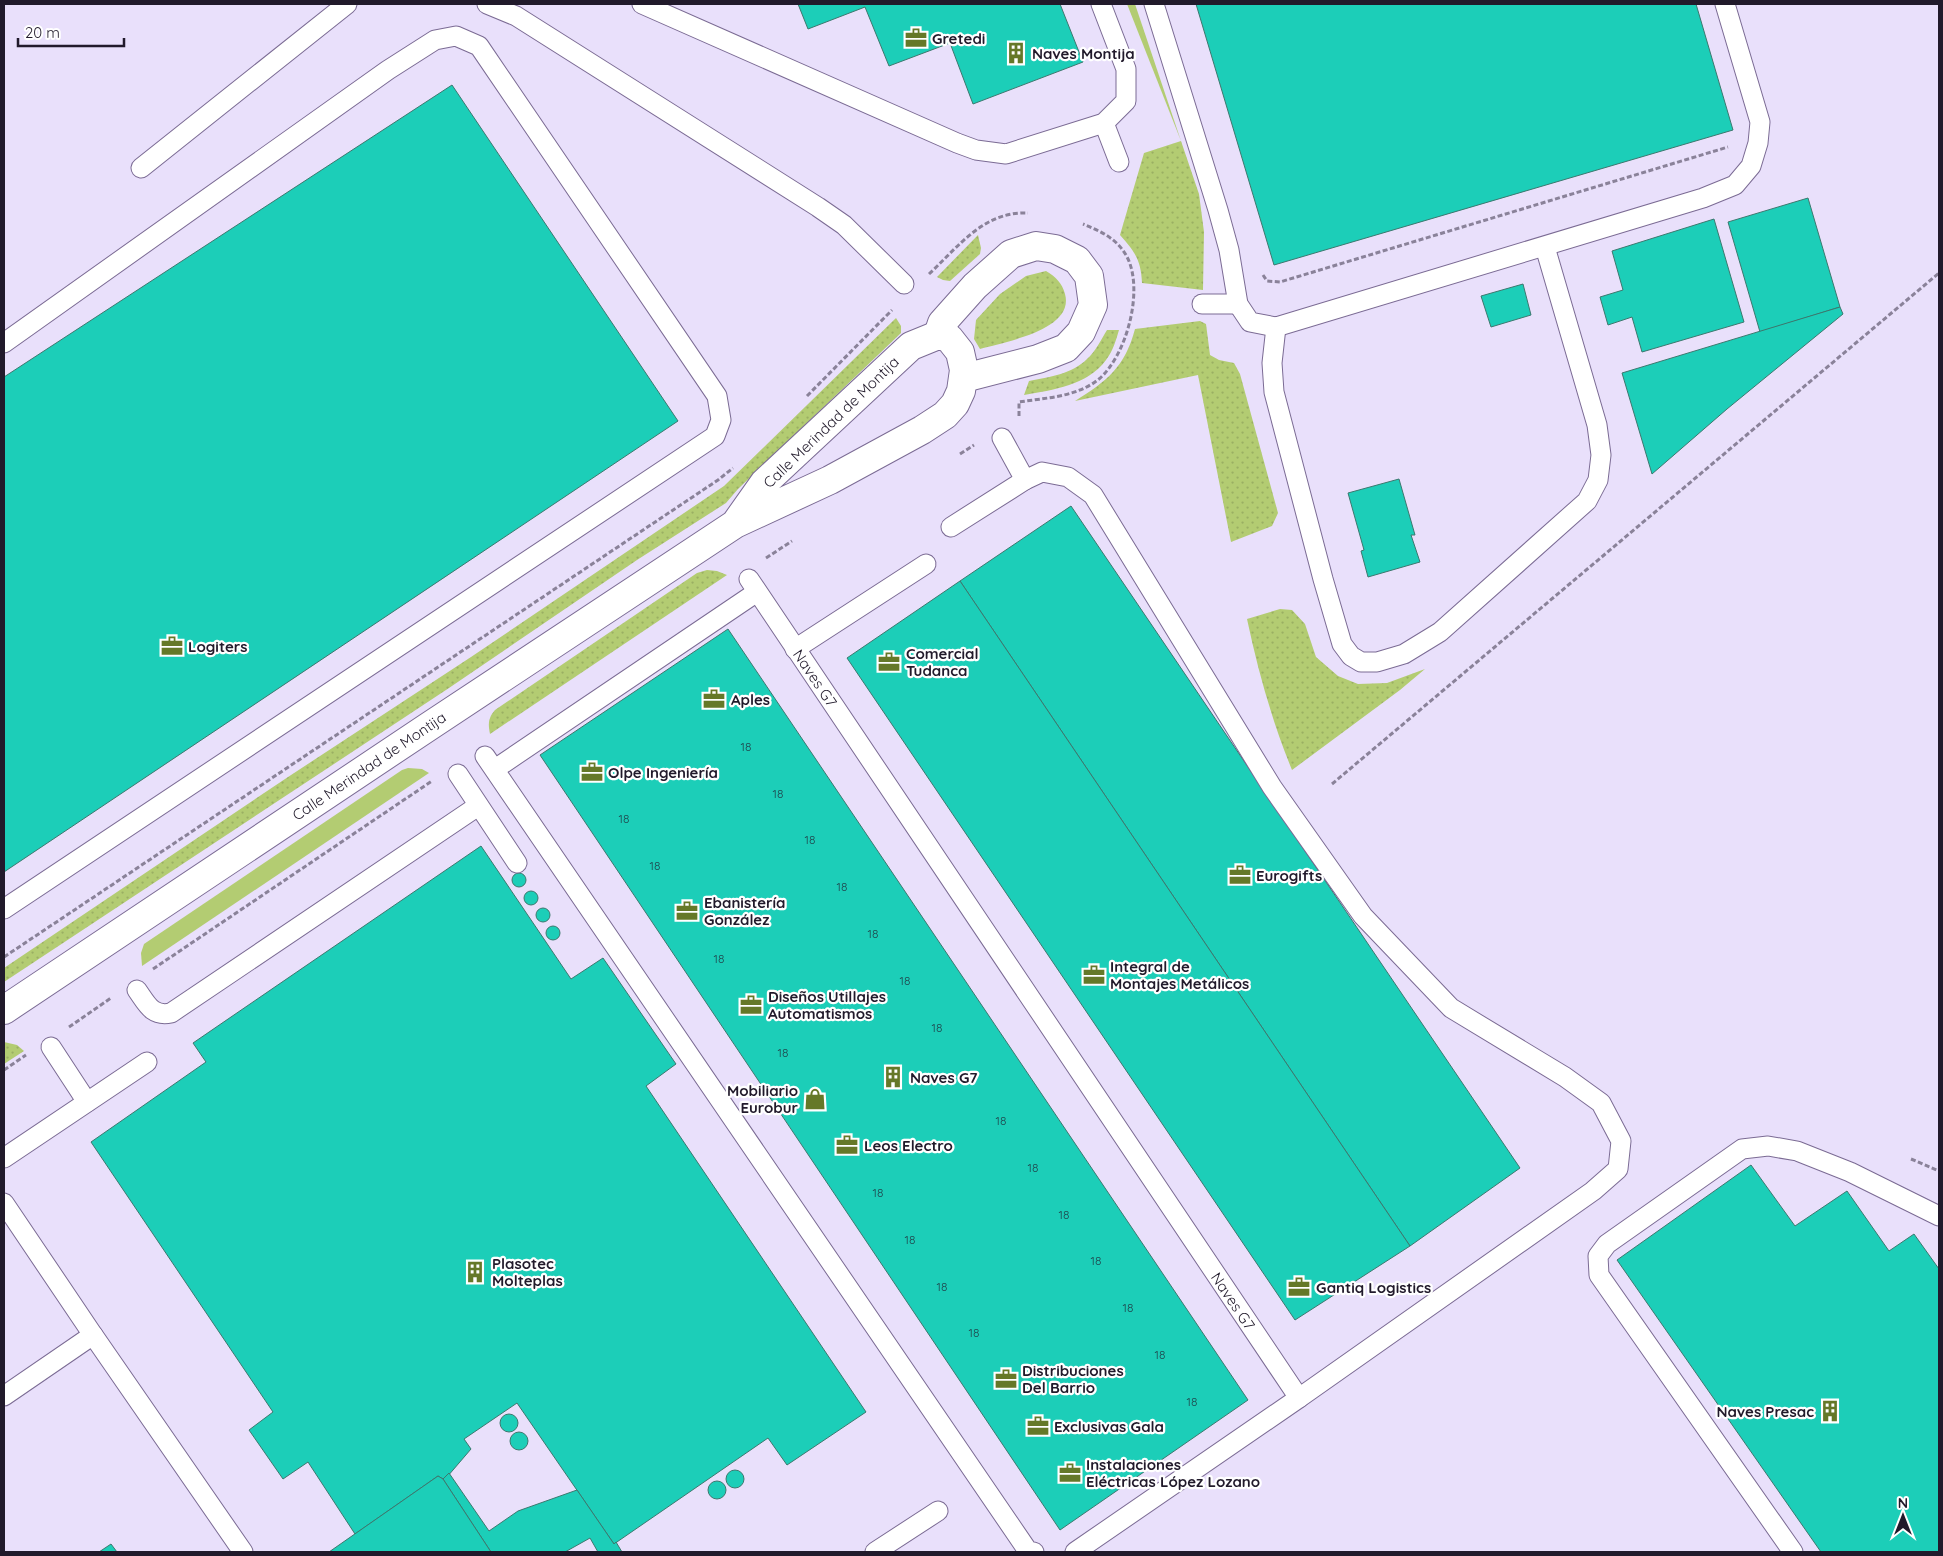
<svg xmlns="http://www.w3.org/2000/svg" width="1943" height="1556" viewBox="0 0 1943 1556" font-family="Quicksand,sans-serif">
<defs>
<pattern id="grass-dots" width="8" height="8" patternUnits="userSpaceOnUse" patternTransform="scale(1.25)"><rect width="8" height="8" fill="#b3cc72"/><path d="M2 2h.1M6 6h.1" fill="none" stroke="#9aaf63" stroke-width="1.8" stroke-linecap="round"/></pattern>
</defs>
<rect width="100%" height="100%" fill="#e9e0fb"/>
<!-- grass -->
<g fill="url(#grass-dots)">
<path d="M1181,141L1199,194L1204,232L1203,290L1142,283C1141,260 1135,252 1120,235L1144,153Z"/>
<polygon points="978,235 981,248 980,254 950,281 943,280 937,277"/>
<path d="M1046,271C1056,277 1062,283 1065,294C1075,330 1004,342 980,349L974,339L976,320L1000,294L1026,276Z"/>
<polygon points="896,318 901,326 901,333 738,489 726,503 637,560 449,688 4,982 4,968 288,777 471,657 724,486"/>
<path d="M1200,321L1206,324L1210,355L1219,360L1234,363L1240,374L1278,513L1272,526L1231,542L1198,375L1075,401C1107,381 1125,367 1135,329Z"/>
<path d="M1107,330H1119C1116,340 1113,351 1106,360C1088,385 1053,390 1024,395L1029,381C1049,377 1072,374 1087,359C1095,352 1101,340 1107,330Z"/>
<path d="M707,570L717,571L727,575L490,734C488,724 488,718 495,710L697,573Z"/>
<path d="M1280,609L1292,610L1305,624L1316,657L1338,676L1358,684L1387,683L1425,669L1400,690L1292,770C1272,721 1258,671 1247,619Z"/>
<polygon points="4,1042 17,1045 24,1051 4,1064"/>
</g>
<!-- garden -->
<g fill="#b3cc72">
<polygon points="1127,4 1135,4 1181,141"/>
<polygon points="408,768 422,769 429,773 142,966 141,953 144,944 402,770"/>
</g>
<!-- building -->
<g fill="#1cceb8" stroke="#3c786e">
<polygon points="798,4 1060,4 1083,62 973,104 950,43 889,66 865,7 808,29"/>
<polygon points="1196,4 1696,4 1733,130 1274,265"/>
<polygon points="452,85 678,421 4,872 4,377"/>
<polygon points="1808,198 1840,307 1760,332 1728,222"/>
<polygon points="1714,219 1744,322 1642,352 1632,317 1608,325 1600,297 1623,290 1612,251"/>
<polygon points="1523,284 1531,315 1491,327 1481,296"/>
<polygon points="1840,307 1843,314 1727,409 1652,474 1622,373"/>
<polygon points="1399,479 1415,535 1411,535 1420,562 1368,577 1361,551 1364,550 1348,493"/>
<polygon points="1071,506 1520,1168 1410,1246 960,581"/>
<polygon points="960,581 1410,1246 1295,1320 847,658"/>
<polygon points="728,629 1248,1400 1060,1530 540,755"/>
<polygon points="481,846 571,979 603,958 676,1064 646,1086 866,1412 787,1465 768,1438 614,1544 517,1403 464,1439 471,1449 447,1477 443,1479 438,1476 355,1534 308,1462 283,1479 249,1430 273,1412 91,1142 206,1062 193,1043"/>
<circle cx="519" cy="880" r="7"/>
<circle cx="531" cy="898" r="7"/>
<circle cx="543" cy="915" r="7"/>
<circle cx="553" cy="933" r="7"/>
<polygon points="1751,1165 1795,1226 1847,1191 1889,1251 1914,1234 1939,1269 1939,1552 1821,1552 1617,1260"/>
<circle cx="509" cy="1423" r="9"/>
<circle cx="519" cy="1441" r="9"/>
<circle cx="735" cy="1479" r="9"/>
<polygon points="449,1473 489,1531 518,1511 577,1490 614,1544 616,1542 622,1552 598,1552 590,1538 565,1552 491,1552 443,1479"/>
<polygon points="438,1476 443,1479 491,1552 329,1552"/>
<circle cx="717" cy="1490" r="9"/>
<polygon points="111,1544 117,1552 99,1552"/>
</g>
<g fill="none" stroke-linecap="round" stroke-linejoin="round">
<!-- service casing -->
<g stroke="#7b6b94" stroke-width="21">
<g id="service">
<polyline points="487,4 516,16 818,207 844,225 904,284"/>
<polyline points="642,4 957,143 976,150 1006,154 1104,123 1126,101 1126,69 1101,4"/>
<polyline points="1154,4 1218,210 1229,250 1238,304 1250,322 1276,327 1703,198 1735,185 1751,166 1758,143 1760,122 1725,4"/>
<polyline points="1104,123 1119,162"/>
<polyline points="141,168 347,4"/>
<polyline points="1202,304 1238,304"/>
<polyline points="1276,327 1272,363 1274,392 1323,579 1342,644 1351,656 1361,662 1377,662 1404,654 1440,632 1587,501 1598,480 1601,455 1597,425 1545,247"/>
<polyline points="4,343 388,70 435,40 456,36 479,46 717,396 721,420 715,436 4,909"/>
<polyline points="1002,438 1025,480 1042,472 1068,477 1093,495 1272,787 1363,916 1451,1008 1565,1077 1601,1103 1621,1141 1618,1169 1593,1191 1299,1398"/>
<polyline points="951,527 1025,480"/>
<polyline points="749,579 1299,1398 1075,1552"/>
<polyline points="795,649 926,564"/>
<polyline points="485,756 1028,1551 1034,1552"/>
<polyline points="495,769 757,592"/>
<polyline points="458,774 517,863"/>
<path d="M137,990C147,1004 152,1017 171,1013L478,806"/>
<polyline points="51,1047 87,1102"/>
<polyline points="4,1158 147,1062"/>
<polyline points="4,1203 93,1335"/>
<polyline points="4,1396 93,1335 243,1552"/>
<polyline points="875,1552 938,1511"/>
<polyline points="1793,1552 1599,1275 1598,1256 1607,1244 1742,1149 1768,1146 1797,1151 1850,1172 1939,1216"/>
</g>
</g>
<!-- minor casing -->
<g stroke="#7b6b94" stroke-width="30">
<g id="minor">
<polyline points="938,335 942,323 975,286 1011,254 1036,246 1055,249 1077,260 1089,276 1093,305 1081,332 1066,348 1038,359 964,378"/>
<polyline points="4,1010 428,727 735,524 830,480 922,430 945,415 955,404 961,391 964,370 960,352 949,338 938,335 911,346 764,483 735,524"/>
</g>
</g>
<!-- path -->
<g stroke="#8a8299" stroke-width="3" stroke-dasharray="5 2.5" stroke-linecap="butt">
<path d="M929,274C959,246 984,211 1028,213"/>
<polyline points="1263,275 1267,281 1280,282 1728,147"/>
<polyline points="807,396 892,310"/>
<path d="M1019,416V402C1045,398 1077,397 1099,379C1127,355 1145,288 1126,255C1116,238 1100,231 1083,224"/>
<polyline points="960,454 974,445"/>
<polyline points="766,558 792,541"/>
<polyline points="1332,784 1939,273"/>
<polyline points="4,957 718,480 733,468"/>
<polyline points="153,969 432,781"/>
<polyline points="69,1027 111,998"/>
<polyline points="4,1070 26,1055"/>
<polyline points="1911,1159 1939,1171"/>
</g>
<!-- service -->
<use href="#service" stroke="#fff" stroke-width="19"/>
<!-- minor -->
<use href="#minor" stroke="#fff" stroke-width="28"/>
</g>
<!-- icons -->
<defs>
<g id="office-bare" transform="scale(1.725)"><path d="M-6-3h4V-5.5h4V-3h4V5H-6ZM-1-4.5V-3h2v-1.5ZM-6 0V1H6V0Z" fill="#657828" stroke="#fff" stroke-width="2.5" paint-order="stroke"/></g>
<g id="building-bare" transform="scale(1.725)"><path d="M-4-6H4V6H1V3H-1V6H-4ZM-2.5-4.3h1.7v1.8h-1.7ZM.8-4.3h1.7v1.8H.8ZM-2.5-1h1.7V.8h-1.7ZM.8-1h1.7V.8H.8Z" fill="#657828" stroke="#fff" stroke-width="2.5" paint-order="stroke"/></g>
<g id="shop-bare" transform="scale(1.725)"><path d="M-5-2.5h2.3a2.7 3.5 0 0 1 5.4 0H5L5.5 6h-11ZM-1.5-2.5h3a1.5 2.3 0 0 0-3 0Z" fill="#657828" stroke="#fff" stroke-width="2.5" paint-order="stroke"/></g>
</defs>
<g fill-rule="evenodd">
<use href="#office-bare" x="916" y="38"/>
<use href="#building-bare" x="1016" y="53"/>
<use href="#office-bare" x="172" y="646"/>
<use href="#office-bare" x="889" y="662"/>
<use href="#office-bare" x="714" y="699"/>
<use href="#office-bare" x="592" y="772"/>
<use href="#office-bare" x="1240" y="875"/>
<use href="#office-bare" x="687" y="911"/>
<use href="#office-bare" x="1094" y="975"/>
<use href="#office-bare" x="751" y="1005"/>
<use href="#building-bare" x="893" y="1077"/>
<use href="#shop-bare" x="815" y="1099"/>
<use href="#office-bare" x="847" y="1145"/>
<use href="#building-bare" x="475" y="1272"/>
<use href="#office-bare" x="1299" y="1287"/>
<use href="#office-bare" x="1006" y="1379"/>
<use href="#building-bare" x="1830" y="1411"/>
<use href="#office-bare" x="1038" y="1426"/>
<use href="#office-bare" x="1070" y="1473"/>
</g>
<g text-anchor="middle" dominant-baseline="central" stroke-width="4.5" stroke-linejoin="round" paint-order="stroke">
<!-- number labels -->
<g font-size="12" fill="#20474e">
<text x="746" y="746">18</text>
<text x="778" y="793">18</text>
<text x="624" y="818">18</text>
<text x="810" y="839">18</text>
<text x="655" y="865">18</text>
<text x="842" y="886">18</text>
<text x="873" y="933">18</text>
<text x="719" y="958">18</text>
<text x="905" y="980">18</text>
<text x="937" y="1027">18</text>
<text x="783" y="1052">18</text>
<text x="1001" y="1120">18</text>
<text x="1033" y="1167">18</text>
<text x="878" y="1192">18</text>
<text x="1064" y="1214">18</text>
<text x="910" y="1239">18</text>
<text x="1096" y="1260">18</text>
<text x="942" y="1286">18</text>
<text x="1128" y="1307">18</text>
<text x="974" y="1332">18</text>
<text x="1160" y="1354">18</text>
<text x="1192" y="1401">18</text>
</g>
<!-- poi labels -->
<g font-size="15" font-weight="bold" fill="#211a2b" stroke="#fff" text-anchor="start">
<text x="932" y="38">Gretedi</text>
<text x="1032" y="53">Naves Montija</text>
<text x="188" y="646">Logiters</text>
<text x="906" y="653">Comercial<tspan x="906" dy="17">Tudanca</tspan></text>
<text x="731" y="699">Aples</text>
<text x="608" y="772">Olpe Ingeniería</text>
<text x="1256" y="875">Eurogifts</text>
<text x="704" y="902">Ebanistería<tspan x="704" dy="17">González</tspan></text>
<text x="1110" y="966">Integral de<tspan x="1110" dy="17">Montajes Metálicos</tspan></text>
<text x="768" y="996">Diseños Utillajes<tspan x="768" dy="17">Automatismos</tspan></text>
<text x="910" y="1077">Naves G7</text>
<text x="798" y="1090" text-anchor="end">Mobiliario<tspan x="798" dy="17">Eurobur</tspan></text>
<text x="864" y="1145">Leos Electro</text>
<text x="492" y="1263">Plasotec<tspan x="492" dy="17">Molteplas</tspan></text>
<text x="1316" y="1287">Gantiq Logistics</text>
<text x="1022" y="1370">Distribuciones<tspan x="1022" dy="17">Del Barrio</tspan></text>
<text x="1814" y="1411" text-anchor="end">Naves Presac</text>
<text x="1054" y="1426">Exclusivas Gala</text>
<text x="1086" y="1464">Instalaciones<tspan x="1086" dy="17">Eléctricas López Lozano</tspan></text>
</g>
<!-- street labels -->
<g font-size="15" fill="#211a2b" stroke="#fff">
<text transform="translate(831 422) rotate(-44)">Calle Merindad de Montija</text>
<text transform="translate(815 678) rotate(56)">Naves G7</text>
<text transform="translate(369 766) rotate(-34)">Calle Merindad de Montija</text>
<text transform="translate(1233 1301) rotate(56)">Naves G7</text>
</g>
</g>
<!-- border -->
<rect width="1943" height="1556" fill="none" stroke="#211a2b" stroke-width="10"/>
<!-- north arrow -->
<g transform="translate(1903 1516)" stroke="#ffffff" stroke-width="4" paint-order="stroke">
<path d="M0-4L9 19L0 12L-9 19Z" fill="#211a2b"/>
<text y="-8" font-size="14" font-weight="bold" text-anchor="middle" fill="#211a2b">N</text>
</g>
<!-- scale -->
<path d="M18 38v8h106v-8" fill="none" stroke="#211a2b" stroke-width="2.5"/>
<text x="25" y="38" font-size="15" fill="#211a2b" stroke="#ffffff" stroke-width="4" paint-order="stroke">20 m</text>
</svg>
